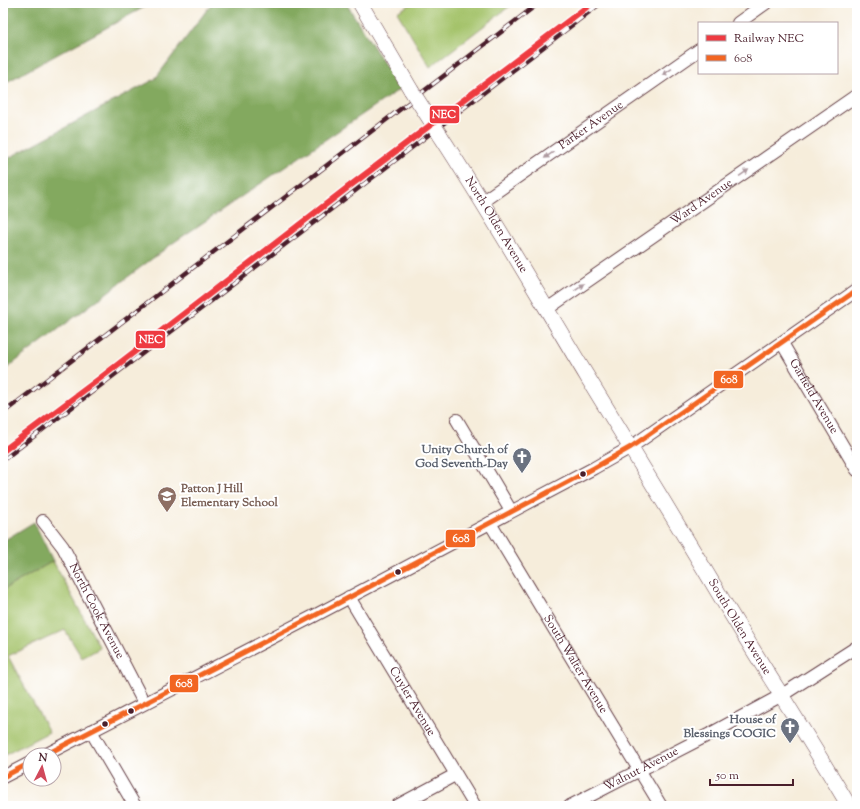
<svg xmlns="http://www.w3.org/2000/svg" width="860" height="809" viewBox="0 0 860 809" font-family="'Sorts Mill Goudy',serif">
<rect width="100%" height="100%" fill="#fff"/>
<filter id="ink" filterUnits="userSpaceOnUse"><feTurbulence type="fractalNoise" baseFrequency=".025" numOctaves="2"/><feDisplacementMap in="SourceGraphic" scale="8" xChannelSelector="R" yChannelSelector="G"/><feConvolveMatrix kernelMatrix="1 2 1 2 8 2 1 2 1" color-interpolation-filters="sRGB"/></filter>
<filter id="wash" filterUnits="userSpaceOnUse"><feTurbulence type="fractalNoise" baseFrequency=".012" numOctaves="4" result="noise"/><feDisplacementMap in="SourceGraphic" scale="16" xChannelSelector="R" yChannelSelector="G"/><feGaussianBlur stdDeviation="0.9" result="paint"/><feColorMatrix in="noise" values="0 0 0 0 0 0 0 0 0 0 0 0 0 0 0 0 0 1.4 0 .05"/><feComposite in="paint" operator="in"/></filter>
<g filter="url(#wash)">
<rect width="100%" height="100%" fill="#f6eddb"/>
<!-- green -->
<g fill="#a4c36b" stroke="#77714b">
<polygon points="413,3 514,3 430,67 397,12"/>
<polygon points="53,561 100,648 82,658 65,630 8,656 49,732 3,756 3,590"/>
</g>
<!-- forest -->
<g fill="#83a95f" stroke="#666445">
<polygon points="3,3 152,3 3,84"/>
<polygon points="212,3 346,3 400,89 173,243 3,371 3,161 155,79"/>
<polygon points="34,522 53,561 3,590 3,541"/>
</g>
</g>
<g filter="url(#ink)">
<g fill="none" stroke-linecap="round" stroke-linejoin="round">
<!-- minor casing -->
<g stroke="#643e45" stroke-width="14">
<g id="minor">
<polyline points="738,23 766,3"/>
<path id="s1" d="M483,201L699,50"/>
<path id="s2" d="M547,309L857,95"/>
<path id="s3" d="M782,343L857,470"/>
<polyline points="457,420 511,511"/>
<path id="s4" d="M43,521L63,547L144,703"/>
<path id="s5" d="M490,523L661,806"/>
<path id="s6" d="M349,597L475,806"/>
<polyline points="91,731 135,806"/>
<polyline points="45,755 314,616 594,468 631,447 857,290"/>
<polyline points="3,777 30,763"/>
<polyline points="397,806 455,775"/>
<path id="s7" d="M570,806L710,734L782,695L857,647"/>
</g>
</g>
<!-- major casing -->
<g stroke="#643e45" stroke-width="16">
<g id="major">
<polyline points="360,3 411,90"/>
<path id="s8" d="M440,135C492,215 539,297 588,378C634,453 680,528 725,604C766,672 809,738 849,806"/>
</g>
</g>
<!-- minor -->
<use href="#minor" stroke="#fff" stroke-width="12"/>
<!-- major -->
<use href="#major" stroke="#fff" stroke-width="15"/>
<!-- rail casing -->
<g stroke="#4a1f2b" stroke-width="4.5">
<g id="rail">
<polyline points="3,413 539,3"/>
<polyline points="3,460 601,3"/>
</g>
</g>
<!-- rail -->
<use href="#rail" stroke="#fff" stroke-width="3" stroke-dasharray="9" stroke-linecap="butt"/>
<!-- major-bridge casing -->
<g stroke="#643e45" stroke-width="16" stroke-linecap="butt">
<polyline id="major-bridge" points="411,90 440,135"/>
</g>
<!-- major-bridge -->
<use href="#major-bridge" stroke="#fff" stroke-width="15"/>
<!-- bus-1 casing -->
<g stroke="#fff" stroke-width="8">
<g id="bus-1">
<polyline points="45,755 314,616 594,468 631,447 857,290"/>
<polyline points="3,777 30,763"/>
</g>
</g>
<!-- bus-1 -->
<use href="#bus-1" stroke="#f26522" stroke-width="5"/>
<!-- rail-1 casing -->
<g stroke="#fff" stroke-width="9">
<polyline id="rail-1" points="3,451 103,376 351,185 592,3"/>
</g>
<!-- rail-1 -->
<use href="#rail-1" stroke="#ee3a41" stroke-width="6"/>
</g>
<!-- one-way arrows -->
<defs><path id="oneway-solid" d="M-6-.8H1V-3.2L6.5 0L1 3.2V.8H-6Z"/></defs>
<g fill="#ae9aa0">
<use href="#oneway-solid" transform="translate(667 72) rotate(146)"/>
<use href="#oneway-solid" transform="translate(549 155) rotate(145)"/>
<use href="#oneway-solid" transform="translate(744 173) rotate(-35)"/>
<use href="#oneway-solid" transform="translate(579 287) rotate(-34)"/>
</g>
</g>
<!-- icons -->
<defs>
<g id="church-pin" transform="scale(1)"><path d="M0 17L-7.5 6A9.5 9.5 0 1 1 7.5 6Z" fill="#6b7280" stroke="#fff"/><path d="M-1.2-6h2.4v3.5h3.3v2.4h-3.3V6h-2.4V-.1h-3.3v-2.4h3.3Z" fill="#fff"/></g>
<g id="school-pin" transform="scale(1)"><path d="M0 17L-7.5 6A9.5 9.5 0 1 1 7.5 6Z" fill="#8d6e63" stroke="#fff"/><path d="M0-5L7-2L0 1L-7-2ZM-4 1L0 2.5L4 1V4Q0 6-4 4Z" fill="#fff"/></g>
</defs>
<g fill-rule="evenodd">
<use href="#church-pin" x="522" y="457"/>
<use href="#school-pin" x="167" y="496"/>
<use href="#church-pin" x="790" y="727"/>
</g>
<!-- markers -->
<g fill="#4a1f2b" stroke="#fff" stroke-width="1.5">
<circle cx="583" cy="474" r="3.5"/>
<circle cx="398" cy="572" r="3.5"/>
<circle cx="131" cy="711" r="3.5"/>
<circle cx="105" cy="724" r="3.5"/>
</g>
<g text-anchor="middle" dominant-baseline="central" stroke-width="4" stroke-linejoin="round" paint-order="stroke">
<!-- street labels -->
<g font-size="12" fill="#4a1f2b" stroke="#fff">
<text stroke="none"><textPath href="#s1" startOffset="132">Parker Avenue</textPath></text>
<text stroke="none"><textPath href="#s2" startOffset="188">Ward Avenue</textPath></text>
<text stroke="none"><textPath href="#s8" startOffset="106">North Olden Avenue</textPath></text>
<text stroke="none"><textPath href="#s3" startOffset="62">Garfield Avenue</textPath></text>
<text stroke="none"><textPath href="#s4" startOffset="105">North Cook Avenue</textPath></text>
<text stroke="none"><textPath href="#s8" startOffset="576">South Olden Avenue</textPath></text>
<text stroke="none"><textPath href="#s5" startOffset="165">South Walter Avenue</textPath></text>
<text stroke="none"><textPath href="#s6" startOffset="122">Cuyler Avenue</textPath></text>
<text stroke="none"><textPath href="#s7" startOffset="80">Walnut Avenue</textPath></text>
</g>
<!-- worship labels -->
<g font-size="12" font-weight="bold" fill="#5b616d" stroke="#fff" text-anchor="end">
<text x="508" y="450">Unity Church of<tspan x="508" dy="14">God Seventh-Day</tspan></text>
<text x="776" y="720">House of<tspan x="776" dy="14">Blessings COGIC</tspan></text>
</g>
<!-- education labels -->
<g font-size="12" font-weight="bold" fill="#785e54" stroke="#fff" text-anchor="start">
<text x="181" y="489">Patton J Hill<tspan x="181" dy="14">Elementary School</tspan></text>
</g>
</g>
<g stroke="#fff" stroke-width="1.5">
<rect x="429" y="105" width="31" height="19" rx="4" fill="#ee3a41"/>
<rect x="135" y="330" width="31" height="19" rx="4" fill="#ee3a41"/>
<rect x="713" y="370" width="31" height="19" rx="4" fill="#f26522"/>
<rect x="445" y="529" width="31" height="19" rx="4" fill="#f26522"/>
<rect x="169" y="674" width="30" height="19" rx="4" fill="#f26522"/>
</g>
<g font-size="11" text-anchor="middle" font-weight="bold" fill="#fff">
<text x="444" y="118">NEC</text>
<text x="151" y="343">NEC</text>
<text x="729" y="383">608</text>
<text x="461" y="542">608</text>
<text x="184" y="687">608</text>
</g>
<!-- margin -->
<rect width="860" height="809" fill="none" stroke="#fff" stroke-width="16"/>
<!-- legend -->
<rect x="698" y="22" width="140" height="52" fill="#ffffff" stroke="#b7a5aa"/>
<rect x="706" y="35" width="20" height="6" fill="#ee3a41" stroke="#b7a5aa"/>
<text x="734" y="42" font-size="12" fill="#4a1f2b">Railway NEC</text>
<rect x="706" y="55" width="20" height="6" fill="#f26522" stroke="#b7a5aa"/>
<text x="734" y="62" font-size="12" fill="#4a1f2b">608</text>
<!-- north arrow -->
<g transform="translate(42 767) rotate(6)"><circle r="19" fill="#ffffff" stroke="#b7a5aa"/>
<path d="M0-3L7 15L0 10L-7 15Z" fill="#d1495b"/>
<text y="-6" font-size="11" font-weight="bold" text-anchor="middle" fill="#4a1f2b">N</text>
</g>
<!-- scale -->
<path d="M710 779v6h83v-6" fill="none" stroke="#4a1f2b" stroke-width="2"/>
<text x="716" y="779" font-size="12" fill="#4a1f2b" stroke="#ffffff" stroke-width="3" paint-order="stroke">50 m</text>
</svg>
